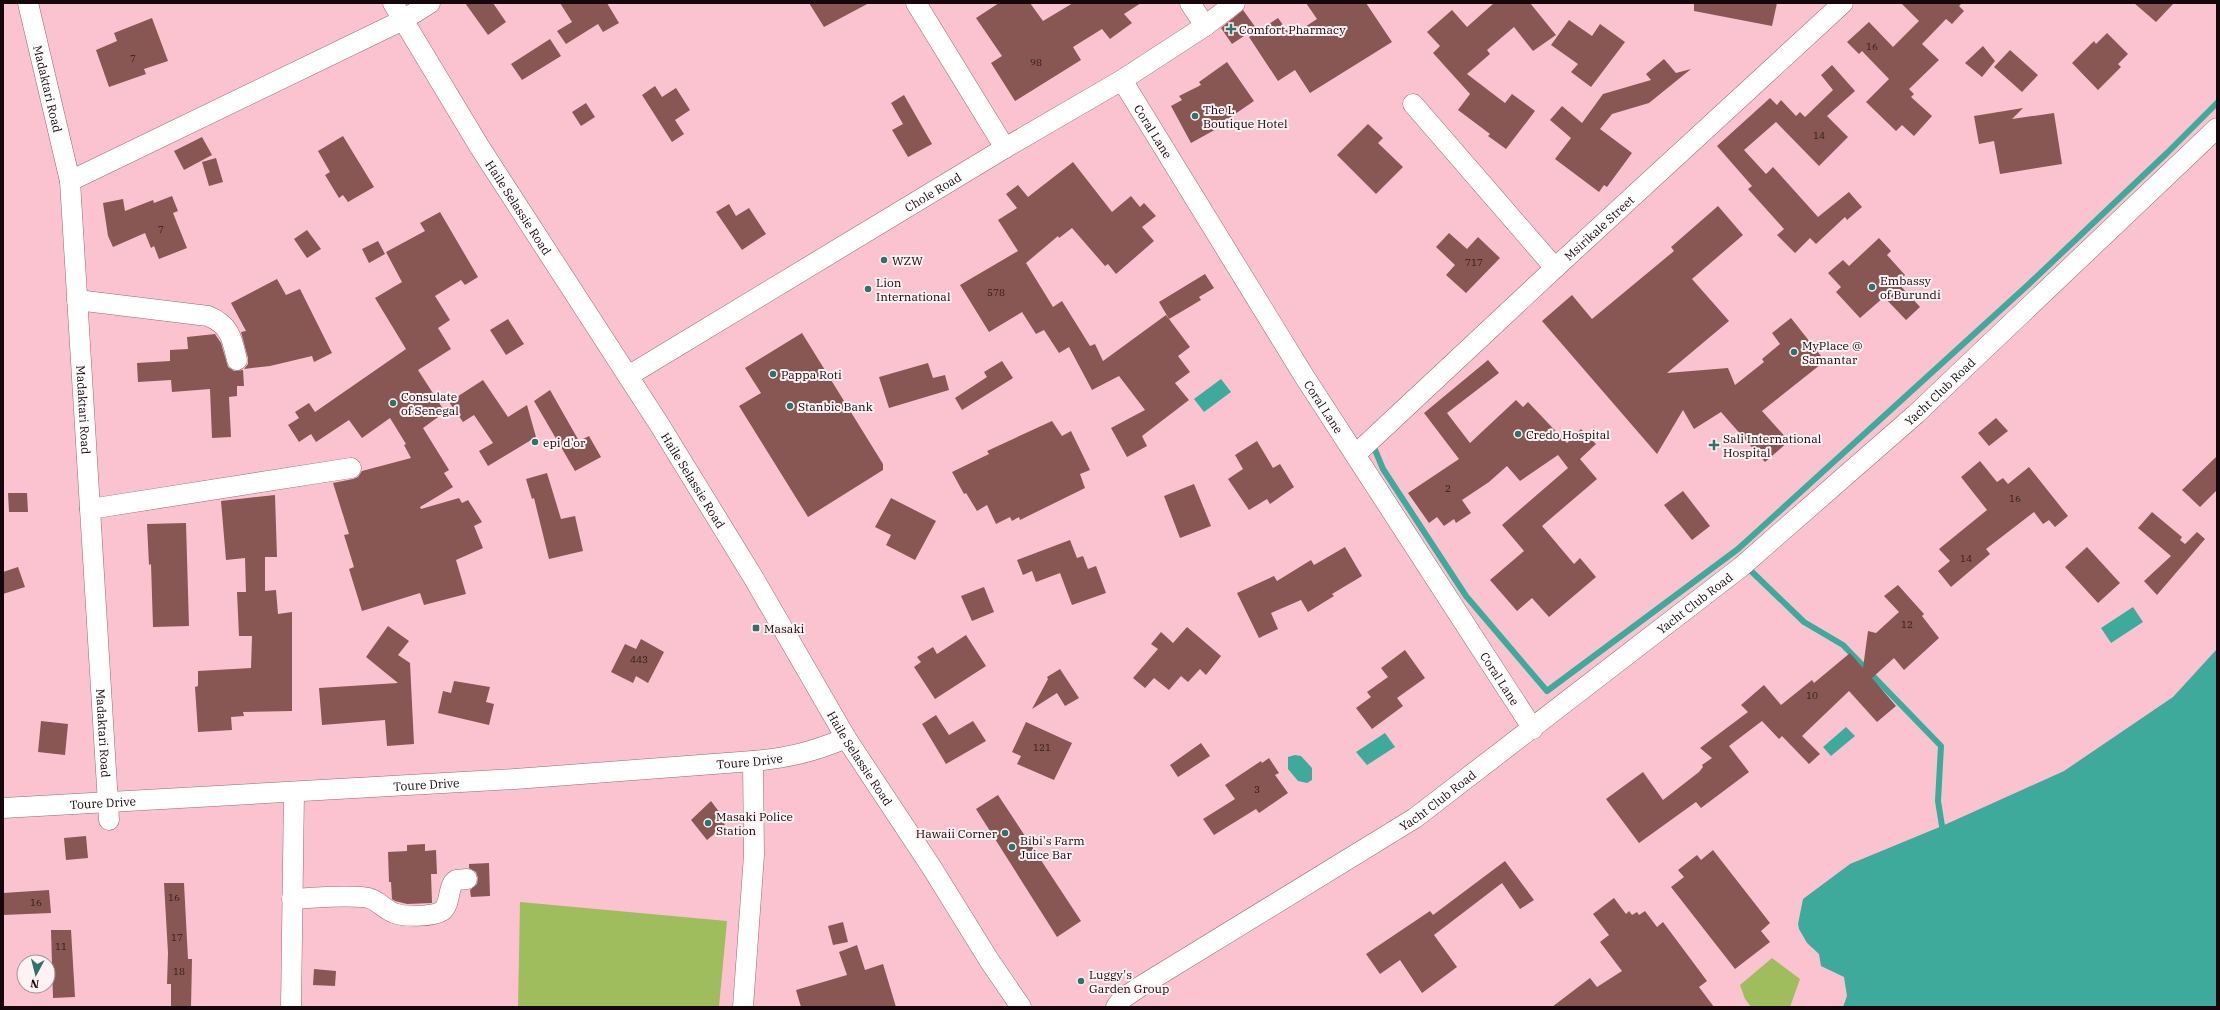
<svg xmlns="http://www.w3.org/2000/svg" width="2220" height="1010" viewBox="0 0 2220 1010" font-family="'IBM Plex Serif',serif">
<rect width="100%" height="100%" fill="#fbc3d0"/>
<!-- green -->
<g fill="#a0bd5e">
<polygon points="520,902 727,921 719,1007 518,1007"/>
<polygon points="1772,958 1800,979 1790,1007 1751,1007 1745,999 1740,985"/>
</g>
<!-- water -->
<g fill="#3daa9c">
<polygon points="1221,379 1231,392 1204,412 1194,399"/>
<polygon points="2133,607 2143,622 2111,643 2101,628"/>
<polygon points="2217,649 2217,1007 1843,1007 1847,996 1844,977 1821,966 1819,954 1807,943 1799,929 1798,924 1803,899 1850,864 1942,826 2064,771 2173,697"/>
<polygon points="1846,727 1855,736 1831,756 1823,747"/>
<polygon points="1385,733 1395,747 1367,765 1356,752"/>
<polygon points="1295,755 1301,756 1312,768 1312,780 1307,783 1298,781 1288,769 1288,757"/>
</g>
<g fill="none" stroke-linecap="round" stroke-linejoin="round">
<!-- stream -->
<g stroke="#3daa9c" stroke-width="6">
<polyline points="1373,445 1383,469 1466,596 1547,691 1738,549 2029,284 2167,153 2217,103"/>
<polyline points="1749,569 1804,622 1843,645 1941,746 1938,801 1942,826"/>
</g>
</g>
<!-- building -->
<g fill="#885753">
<polygon points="465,3 493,3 506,22 488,35"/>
<polygon points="560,3 607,3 619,23 603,32 598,24 566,44 557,31 572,22"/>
<polygon points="809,3 869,3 824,27"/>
<polygon points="999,3 1030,3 1043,21 1073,3 1141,3 1124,14 1132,23 1110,39 1102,29 1073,47 1081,60 1015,101 991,63 1002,56 976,18"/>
<polygon points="1306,3 1366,3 1392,42 1310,93 1295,70 1278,81 1249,37 1278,18 1291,36 1317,19"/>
<polygon points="1494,3 1530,3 1556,35 1533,51 1514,27 1487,50 1490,54 1467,74 1505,103 1512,94 1535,111 1506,149 1488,136 1490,134 1458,110 1470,94 1433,53 1440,46 1427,32 1452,10 1467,27"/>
<polygon points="1694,3 1777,3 1772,26 1694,11"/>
<polygon points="1901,3 1962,3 1959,6 1964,11 1952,24 1946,19 1922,44 1939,60 1909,89 1914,94 1911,97 1932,116 1914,136 1902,125 1896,131 1866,102 1889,79 1862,51 1859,54 1847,42 1869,22 1893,47 1919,21"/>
<polygon points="2134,3 2174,3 2156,22"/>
<polygon points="1243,10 1256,28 1232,44 1221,28"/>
<polygon points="152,18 168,61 144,69 146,74 109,87 96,50 117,41 114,33"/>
<polygon points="1569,20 1592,36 1600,24 1625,42 1591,87 1571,72 1578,64 1551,45"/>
<polygon points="2107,33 2128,54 2118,64 2121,67 2098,90 2072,63 2094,41 2096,44"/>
<polygon points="550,39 561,56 522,80 511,64"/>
<polygon points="1983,46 1995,61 1982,77 1965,63"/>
<polygon points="2010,50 2038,75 2022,92 1994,67"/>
<polygon points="1664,59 1676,73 1691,69 1649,103 1612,114 1600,129 1632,153 1607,187 1604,185 1599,192 1555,159 1571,138 1550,120 1562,106 1582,123 1603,94 1651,80 1646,74"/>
<polygon points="1227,62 1254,101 1219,125 1220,127 1191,143 1171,106 1182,100 1179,96 1201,85 1199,82"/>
<polygon points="1832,65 1855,91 1827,116 1848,137 1819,166 1776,122 1744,150 1766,174 1773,167 1818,217 1849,192 1862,207 1847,220 1845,217 1816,244 1810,238 1795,253 1777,235 1784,229 1748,189 1752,186 1717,146 1770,98 1777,105 1781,100 1796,116 1800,112 1805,117 1833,90 1821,75"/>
<polygon points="655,86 662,97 676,88 690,110 675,120 684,134 672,142 642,95"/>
<polygon points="904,95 932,144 908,157 892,130 903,124 891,103"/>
<polygon points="586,103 595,117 581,126 572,112"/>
<polygon points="2023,108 2012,119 2054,113 2062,164 2000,174 1994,141 1979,144 1974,116"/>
<polygon points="1368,124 1383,138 1378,143 1403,167 1376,194 1337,155"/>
<polygon points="343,136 374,187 348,202 343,195 339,198 325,175 330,172 318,151"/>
<polygon points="202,137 212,155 184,170 174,151"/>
<polygon points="216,158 223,182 209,186 202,162"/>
<polygon points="1073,162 1112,212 1131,196 1140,207 1144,203 1156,216 1142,227 1154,241 1116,274 1108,264 1105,266 1072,228 1059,238 1058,236 1026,263 1053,307 1062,301 1090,346 1095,344 1103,361 1166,315 1190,347 1178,356 1190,372 1175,383 1189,400 1142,436 1147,446 1127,457 1111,428 1145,410 1119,376 1092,390 1069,347 1059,353 1044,330 1036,334 1022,312 989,332 960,285 1018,251 998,220 1017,208 1006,194 1018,185 1028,197"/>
<polygon points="172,196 178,211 173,213 187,248 159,259 154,246 151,248 145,233 113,247 108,236 103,203 123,199 125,211 153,200 154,203"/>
<polygon points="729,204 736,216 749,208 766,234 742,250 716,212"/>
<polygon points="1718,206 1743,235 1692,279 1729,321 1667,373 1728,368 1735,385 1764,362 1762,359 1780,344 1772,333 1791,318 1825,361 1762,411 1789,441 1765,462 1721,412 1694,429 1683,410 1657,454 1542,321 1572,295 1592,319 1674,251 1671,247"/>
<polygon points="440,212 478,277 465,285 461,280 435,296 450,320 438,328 451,349 418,370 445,412 423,428 449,470 444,473 453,487 420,507 421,509 459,498 462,503 468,500 482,522 474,526 483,548 456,560 466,594 424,605 420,593 362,611 349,569 354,567 344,535 349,534 333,483 353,479 358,477 362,471 411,458 404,445 406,444 390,418 362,438 349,420 316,442 311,434 299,442 288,425 299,418 295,412 309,403 315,412 406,349 375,298 402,282 386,252 425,231 420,223"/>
<polygon points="307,230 321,249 307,258 294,239"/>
<polygon points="1449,233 1467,249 1478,237 1500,258 1466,293 1446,275 1455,265 1436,247"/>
<polygon points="1879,238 1891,251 1887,255 1905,275 1897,282 1920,307 1906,320 1884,297 1860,318 1836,292 1841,287 1828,273 1843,260 1849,266"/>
<polygon points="378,241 385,254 369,263 362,249"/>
<polygon points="1205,274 1214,288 1199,297 1201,300 1169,319 1159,302"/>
<polygon points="277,279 286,295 300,289 332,353 314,362 312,356 270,366 244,369 248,364 248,358 241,332 246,331 231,303"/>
<polygon points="508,319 524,344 506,355 490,330"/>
<polygon points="802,333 883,464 883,470 808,517 739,406 761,393 745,368"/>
<polygon points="215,334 221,343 228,367 234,371 243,370 244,386 237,386 237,396 229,397 231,437 212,438 210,389 172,392 171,380 138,382 137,363 170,361 170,350 188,349 187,337"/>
<polygon points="1488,360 1499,373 1447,413 1470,443 1516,400 1523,407 1528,402 1567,443 1581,429 1596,444 1580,459 1597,479 1542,526 1574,564 1580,558 1596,577 1549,617 1532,598 1517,611 1490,580 1524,551 1502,525 1568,468 1558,455 1520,481 1507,466 1489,482 1462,500 1471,513 1456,523 1454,519 1444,526 1437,517 1429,523 1408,493 1459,459 1424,413"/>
<polygon points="1002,361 1013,378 962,410 955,398 987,377 984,372"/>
<polygon points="928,363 933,378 945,375 949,390 889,408 879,377"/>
<polygon points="483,380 508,417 527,405 536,437 488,466 479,451 493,443 474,415 463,422 449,402"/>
<polygon points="550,390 579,441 589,436 601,457 575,471 534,401"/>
<polygon points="1996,418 2008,431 1989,446 1978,433"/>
<polygon points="1052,421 1062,436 1071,431 1090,470 1080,474 1085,488 1020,520 1019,517 1012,521 1010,517 996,524 987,505 977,511 966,493 964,494 952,472 989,454 987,451"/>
<polygon points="1257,441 1273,468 1280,464 1294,487 1270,504 1267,499 1249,510 1228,479 1243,469 1235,455"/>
<polygon points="2217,456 2217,490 2200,507 2182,490"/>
<polygon points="1980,461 1997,482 2003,478 2008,484 2029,467 2068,516 2055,527 2049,520 2043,524 2034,512 1986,549 1990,554 1951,587 1938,571 1950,561 1939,549 1987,510 1961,477"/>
<polygon points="547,473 561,519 575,516 583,551 549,559 534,498 532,499 526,479"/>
<polygon points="1194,484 1211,526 1180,538 1164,496"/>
<polygon points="1683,491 1710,526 1692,540 1664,505"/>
<polygon points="8,493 27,493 28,512 9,512"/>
<polygon points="275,495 277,557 265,557 265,591 276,590 278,614 292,612 292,711 243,712 244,716 231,717 232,730 198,732 195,687 198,686 198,671 251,668 252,636 239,636 237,592 246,592 245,558 226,560 221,501"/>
<polygon points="891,498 936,521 915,560 886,545 891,535 875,527"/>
<polygon points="2152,512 2182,537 2180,540 2185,544 2197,532 2205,539 2157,595 2144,581 2171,556 2138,528"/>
<polygon points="186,523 189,626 153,627 151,564 149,565 147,524"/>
<polygon points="1070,540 1077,558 1083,556 1088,569 1096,566 1106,593 1072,605 1060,573 1036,582 1032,571 1023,575 1017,560"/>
<polygon points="1345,547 1362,576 1332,594 1334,596 1308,612 1301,600 1271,613 1278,629 1259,638 1237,593 1274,576 1277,581 1311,560 1314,565"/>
<polygon points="2087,547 2120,583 2098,603 2065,567"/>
<polygon points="18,567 25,587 3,594 3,572"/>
<polygon points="1898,585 1924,614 1922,616 1939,638 1904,670 1894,658 1872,678 1896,706 1877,722 1849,691 1802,736 1820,754 1809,764 1782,736 1779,739 1762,721 1729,746 1749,772 1701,808 1696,802 1639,843 1606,799 1643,772 1663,800 1699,772 1703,767 1702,765 1712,758 1700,748 1748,712 1741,705 1764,685 1781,705 1812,680 1814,683 1850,653 1863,668 1868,631 1876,633 1899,612 1884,596"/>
<polygon points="984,587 994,612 972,621 961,596"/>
<polygon points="388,626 409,641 398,655 410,663 414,744 387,746 385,720 322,725 319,688 398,683 366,657"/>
<polygon points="1187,627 1221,656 1206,675 1200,669 1188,682 1181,676 1169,690 1154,678 1145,688 1133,678 1158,649 1151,644 1161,632 1173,643"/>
<polygon points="966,635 986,666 935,699 914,667 921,662 917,657 933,647 937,654"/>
<polygon points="641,639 664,652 648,683 636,676 633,683 611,672 625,644 636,649"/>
<polygon points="1405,650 1425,678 1397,698 1403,706 1372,729 1356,708 1371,697 1367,692 1388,677 1381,668"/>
<polygon points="1060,669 1079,698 1065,706 1057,693 1032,709 1048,679 1047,677"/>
<polygon points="454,681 490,687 486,702 494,704 489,725 438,713 443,691 451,693"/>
<polygon points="936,715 949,735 973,721 986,741 946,764 922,724"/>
<polygon points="41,721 68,724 65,755 38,752"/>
<polygon points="1026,722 1072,743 1054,780 1017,764 1021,756 1012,752"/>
<polygon points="1201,743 1210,756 1178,777 1170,765"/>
<polygon points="1269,758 1279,773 1275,775 1288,793 1259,813 1256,809 1214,835 1203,819 1235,799 1225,785 1261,761 1262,763"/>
<polygon points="998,795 1081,921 1057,937 976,809"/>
<polygon points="711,801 720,813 717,815 725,825 707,840 691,820"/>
<polygon points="86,836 88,858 66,860 64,838"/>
<polygon points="425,844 425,851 436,850 437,874 431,874 432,903 407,904 395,901 392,899 391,882 389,882 388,852 407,851 407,845"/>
<polygon points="1713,850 1770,923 1761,931 1770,942 1735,969 1671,887 1684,877 1678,870 1697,855 1701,860"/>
<polygon points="1505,861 1534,900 1520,909 1502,883 1434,935 1457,967 1422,993 1400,960 1380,974 1366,954 1430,911 1433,915"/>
<polygon points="489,863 490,896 471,897 470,890 477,884 478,878 476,872 469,868 469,864"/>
<polygon points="164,883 184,883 188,959 192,959 191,1007 171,1007 171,984 167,984 168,953"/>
<polygon points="49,890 51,913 3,915 3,893"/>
<polygon points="1614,898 1626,914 1629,911 1632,915 1637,912 1639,915 1645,911 1657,927 1663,922 1707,981 1699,987 1714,1007 1552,1007 1590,978 1597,987 1622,971 1600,942 1609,935 1593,914"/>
<polygon points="843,922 848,942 833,945 828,926"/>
<polygon points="51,930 71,930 75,997 53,998"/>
<polygon points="857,945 865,970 883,964 896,1007 801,1007 796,990 847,975 839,952"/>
<polygon points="314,969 336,971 335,986 313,985"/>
</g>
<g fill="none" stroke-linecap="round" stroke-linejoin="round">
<!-- minor casing -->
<g stroke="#996773" stroke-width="21">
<g id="minor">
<path id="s1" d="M28,3L70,181L109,820"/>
<path id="s2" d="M393,3L479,146L659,424L753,577L846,738L932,868L989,960L1021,1007"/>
<polyline points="916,3 1005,148"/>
<polyline points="1190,3 1205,26"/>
<path id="s3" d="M1122,80L1304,376L1533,729"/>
<polyline points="1413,104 1555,268"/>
<polyline points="70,181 403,20 430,3"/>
<path d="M77,300L208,316C230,325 232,338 237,360"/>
<path id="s4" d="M628,376L1005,148L1122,80L1205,26L1235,3"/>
<path id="s5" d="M1356,454L1555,268L1843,3"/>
<polyline points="90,509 351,468"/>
<path id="s6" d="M3,808L515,779L753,761C787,758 813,752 846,738"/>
<path d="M292,899C315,898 339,895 362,897C378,898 381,908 394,913C403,917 433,917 442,911C450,905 448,891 453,883L456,880L467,879"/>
<polyline points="291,1007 294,792"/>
<polyline points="743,1007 754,855 753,761"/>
<path id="s7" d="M1116,1007L1122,999L1141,986L1415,818L1741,567L1916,414L2217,128"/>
</g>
</g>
<!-- minor -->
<use href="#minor" stroke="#fff" stroke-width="20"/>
</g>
<!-- markers -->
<g fill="#2c736a" stroke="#fef2f4" stroke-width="1.5">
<path d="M1229 23h4v4h4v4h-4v4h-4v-4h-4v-4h4z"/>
<circle cx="1195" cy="116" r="4"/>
<circle cx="884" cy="260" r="4"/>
<circle cx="1872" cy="287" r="4"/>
<circle cx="868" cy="289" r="4"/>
<circle cx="1794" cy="352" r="4"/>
<circle cx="773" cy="374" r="4"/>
<circle cx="393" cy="403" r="4"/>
<circle cx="790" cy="406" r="4"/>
<circle cx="1518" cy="434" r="4"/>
<circle cx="535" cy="442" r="4"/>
<path d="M1712 439h4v4h4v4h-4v4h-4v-4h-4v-4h4z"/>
<rect x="752" y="624" width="8" height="8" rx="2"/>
<circle cx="708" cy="823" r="4"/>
<circle cx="1005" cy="833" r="4"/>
<circle cx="1012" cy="847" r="4"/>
<circle cx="1081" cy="981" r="4"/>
</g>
<g text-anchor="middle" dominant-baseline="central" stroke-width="4" stroke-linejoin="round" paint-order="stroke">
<!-- number labels -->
<g font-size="10" fill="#331a1d">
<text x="1872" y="46">16</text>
<text x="133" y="58">7</text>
<text x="1036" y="62">98</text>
<text x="1819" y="135">14</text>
<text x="161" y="229">7</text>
<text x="1474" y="262">717</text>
<text x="996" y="292">578</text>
<text x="1448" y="488">2</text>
<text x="2015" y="498">16</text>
<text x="1966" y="558">14</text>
<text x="1907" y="624">12</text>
<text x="639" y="659">443</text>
<text x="1812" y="695">10</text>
<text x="1042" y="747">121</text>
<text x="1257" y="789">3</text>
<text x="174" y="897">16</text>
<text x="36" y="902">16</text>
<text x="177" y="937">17</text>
<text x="61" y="946">11</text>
<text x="179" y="971">18</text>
</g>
<!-- poi labels -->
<g font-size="12" fill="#17060b" stroke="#fef2f4" text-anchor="start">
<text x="1239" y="29">Comfort Pharmacy</text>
<text x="1203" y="109">The L<tspan x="1203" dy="14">Boutique Hotel</tspan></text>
<text x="892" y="260">WZW</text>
<text x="1880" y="280">Embassy<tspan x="1880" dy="14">of Burundi</tspan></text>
<text x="876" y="282">Lion<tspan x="876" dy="14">International</tspan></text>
<text x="1802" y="345">MyPlace @<tspan x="1802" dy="14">Samantar</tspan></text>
<text x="781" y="374">Pappa Roti</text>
<text x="401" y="396">Consulate<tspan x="401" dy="14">of Senegal</tspan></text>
<text x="798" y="406">Stanbic Bank</text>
<text x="1526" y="434">Credo Hospital</text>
<text x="1723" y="438">Sali International<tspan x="1723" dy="14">Hospital</tspan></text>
<text x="543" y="442">epi d'or</text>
<text x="764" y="628">Masaki</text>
<text x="716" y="816">Masaki Police<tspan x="716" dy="14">Station</tspan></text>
<text x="997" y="833" text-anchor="end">Hawaii Corner</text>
<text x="1020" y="840">Bibi's Farm<tspan x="1020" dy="14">Juice Bar</tspan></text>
<text x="1089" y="974">Luggy's<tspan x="1089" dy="14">Garden Group</tspan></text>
</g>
<!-- street labels -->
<g font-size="12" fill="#17060b" stroke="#fef2f4">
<text stroke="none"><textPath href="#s1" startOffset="88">Madaktari Road</textPath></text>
<text stroke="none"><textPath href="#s3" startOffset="60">Coral Lane</textPath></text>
<text stroke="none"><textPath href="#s4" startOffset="356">Chole Road</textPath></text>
<text stroke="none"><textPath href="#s2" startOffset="240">Haile Selassie Road</textPath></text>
<text stroke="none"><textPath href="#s5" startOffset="332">Msirikale Street</textPath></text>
<text stroke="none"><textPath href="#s7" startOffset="1031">Yacht Club Road</textPath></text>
<text stroke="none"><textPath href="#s3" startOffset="384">Coral Lane</textPath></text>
<text stroke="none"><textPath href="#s1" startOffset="412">Madaktari Road</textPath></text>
<text stroke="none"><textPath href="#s2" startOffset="564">Haile Selassie Road</textPath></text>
<text stroke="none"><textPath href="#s7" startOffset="707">Yacht Club Road</textPath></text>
<text stroke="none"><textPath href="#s3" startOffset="708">Coral Lane</textPath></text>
<text stroke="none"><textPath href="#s1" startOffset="736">Madaktari Road</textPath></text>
<text stroke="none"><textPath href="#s2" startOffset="888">Haile Selassie Road</textPath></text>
<text stroke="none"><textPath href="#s6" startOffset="748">Toure Drive</textPath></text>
<text stroke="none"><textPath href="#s6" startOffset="424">Toure Drive</textPath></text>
<text stroke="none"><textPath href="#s7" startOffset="383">Yacht Club Road</textPath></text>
<text stroke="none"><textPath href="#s6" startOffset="100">Toure Drive</textPath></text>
</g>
</g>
<!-- border -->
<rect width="2220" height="1010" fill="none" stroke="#17060b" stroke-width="8"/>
<!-- north arrow -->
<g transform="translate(36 974) rotate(187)"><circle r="19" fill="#fef2f4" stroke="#a29497"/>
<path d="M0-3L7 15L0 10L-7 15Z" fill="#2c736a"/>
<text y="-6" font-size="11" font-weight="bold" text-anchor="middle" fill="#17060b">N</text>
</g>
</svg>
